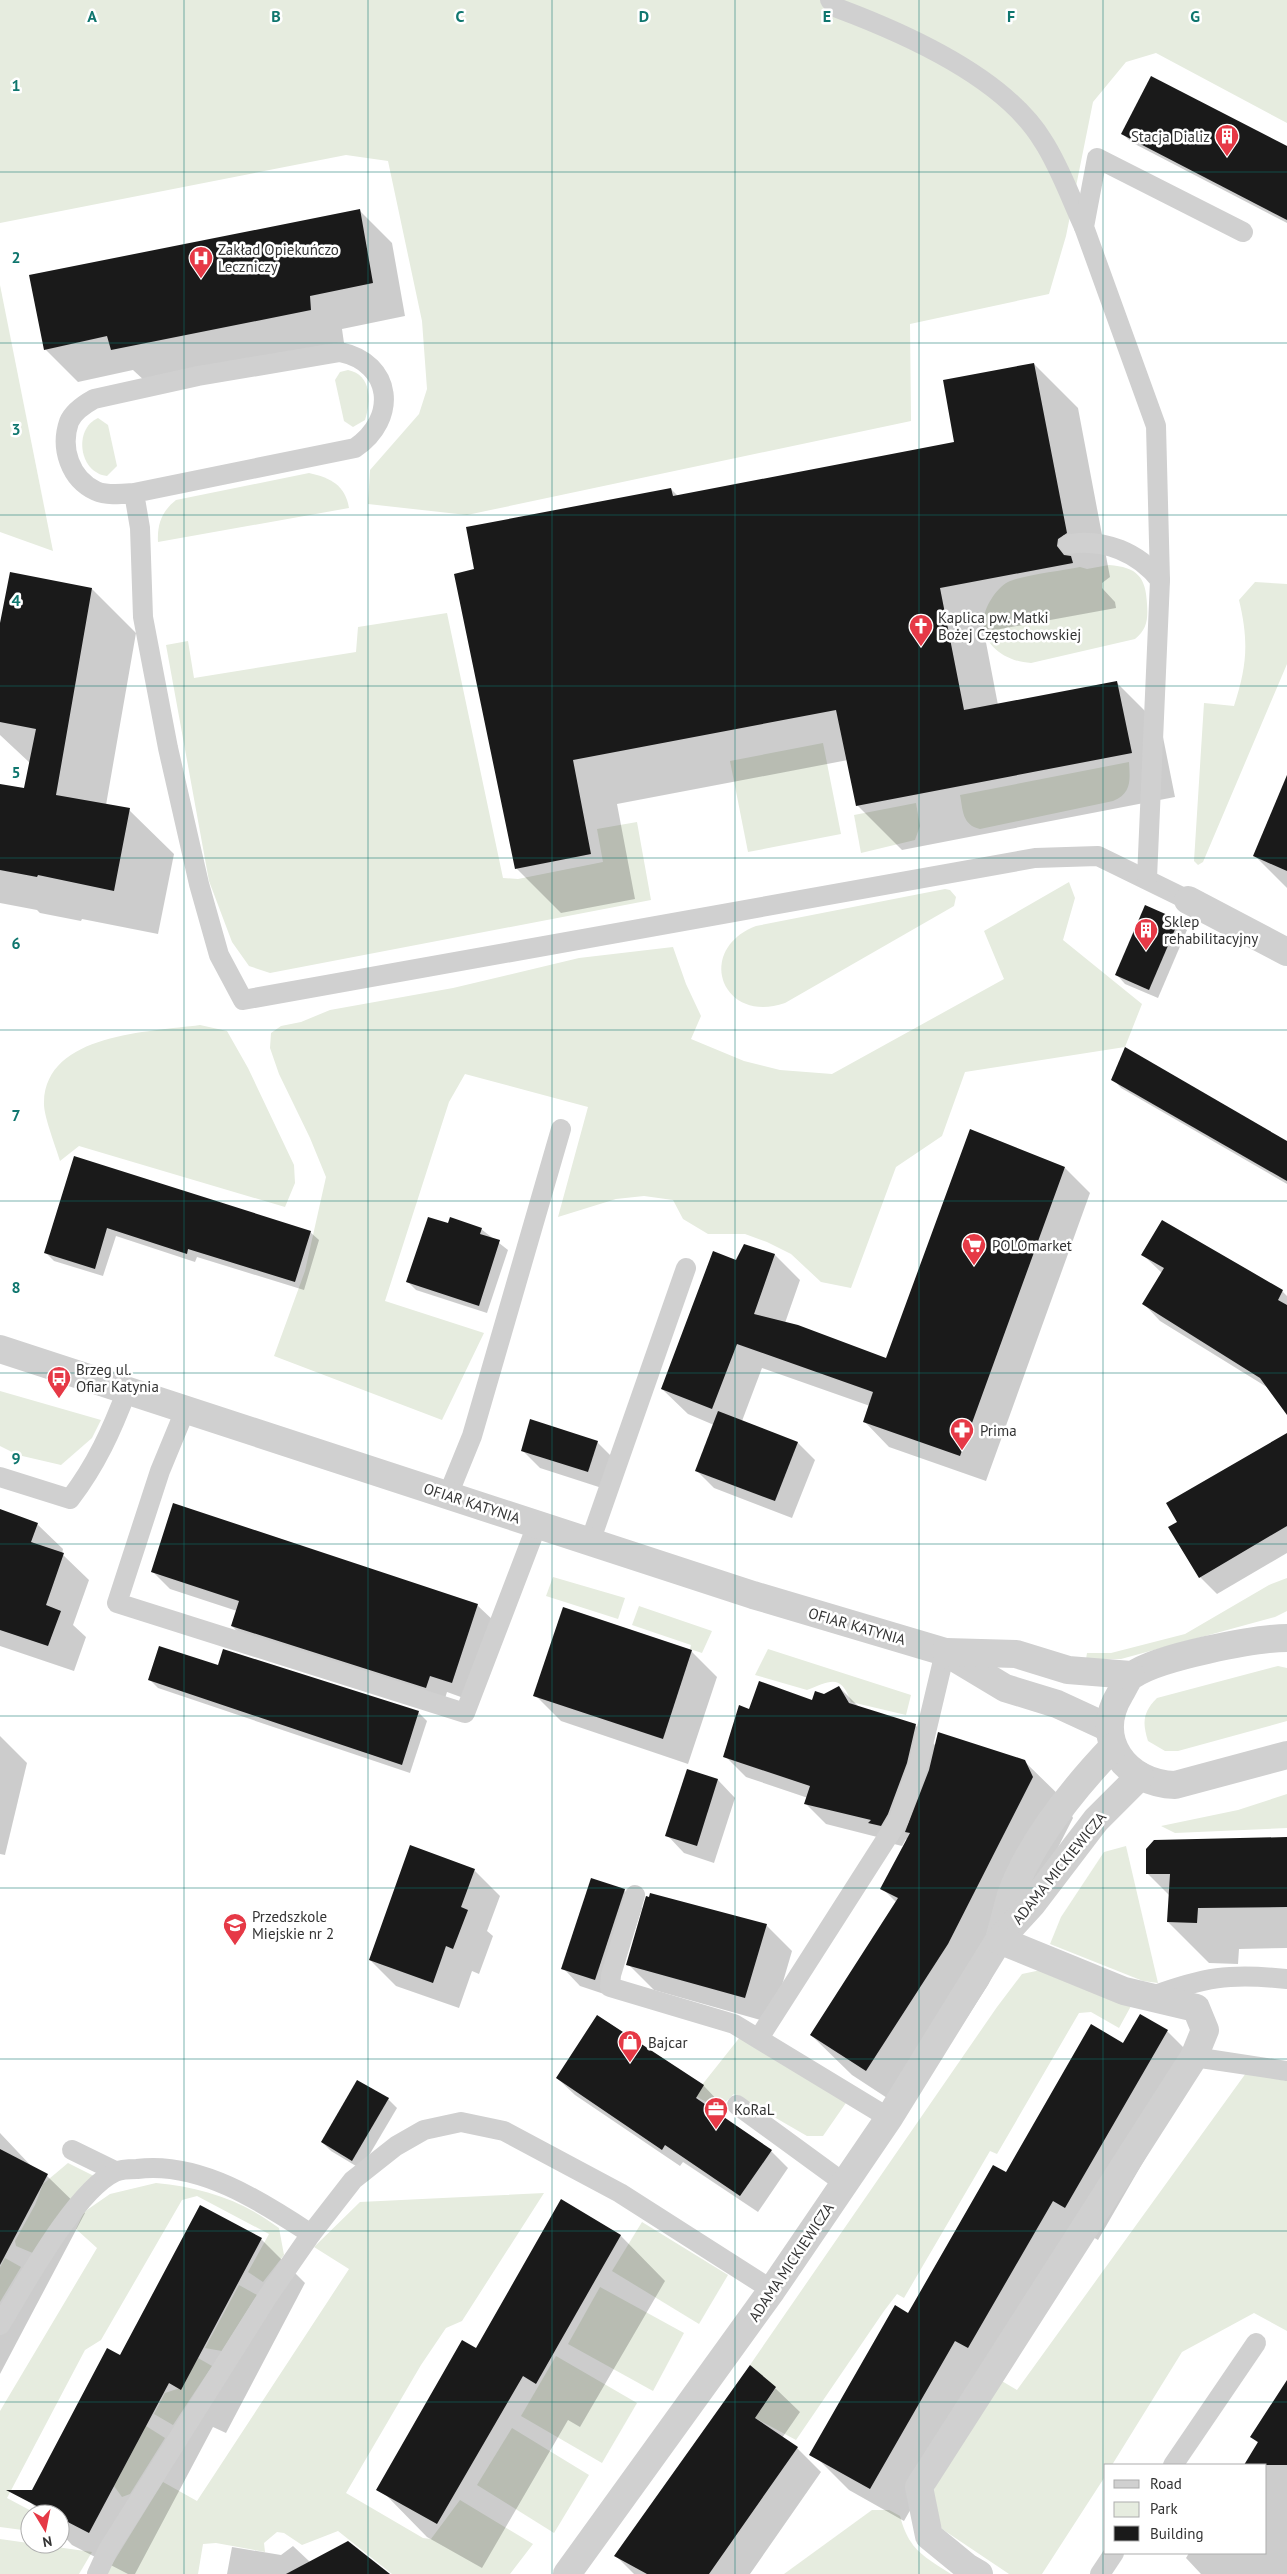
<svg xmlns="http://www.w3.org/2000/svg" width="1287" height="2574" viewBox="0 0 1287 2574" font-family="'PT Sans',sans-serif">
<rect width="100%" height="100%" fill="#fff"/>
<!-- green -->
<g fill="#e6ecdf">
<polygon points="0,0 1287,0 1287,123 1156,53 1126,62 1093,102 1066,236 1049,294 910,324 911,421 467,515 368,504 370,470 419,414 427,389 422,321 388,161 346,155 0,223"/>
<polygon points="0,285 53,551 0,532"/>
<path d="M348,370C372,375 371,401 365,420L353,427L344,421L335,380L340,372Z"/>
<path d="M98,418L108,425L117,466L107,476C79,473 73,429 98,418Z"/>
<path d="M309,473C331,478 345,485 349,508L158,542C157,524 162,511 176,500Z"/>
<path d="M1109,565C1137,567 1146,577 1147,604C1148,620 1147,629 1135,639L1031,663C996,661 969,632 992,598C995,593 1002,585 1008,582C1023,575 1061,571 1080,567L1087,569Z"/>
<path d="M1255,582L1287,584V664L1203,862L1198,865L1194,861L1204,703L1234,706C1247,666 1249,642 1239,600Z"/>
<polygon points="447,613 503,878 518,879 603,862 597,829 637,822 651,900 270,973 249,966 232,942 209,881 166,645 188,641 194,678 356,652 358,627"/>
<polygon points="823,743 841,834 748,852 730,761"/>
<path d="M1129,762C1130,780 1132,793 1113,801L980,829C962,825 963,810 960,795Z"/>
<polygon points="916,803 920,826 915,840 861,853 854,815"/>
<polygon points="1069,882 1075,898 1063,940 1142,1004 1125,1047 965,1072 942,1136 896,1167 851,1288 821,1282 791,1254 767,1242 745,1234 708,1234 683,1219 673,1200 644,1196 616,1199 558,1217 588,1107 465,1074 449,1102 385,1301 484,1333 442,1420 274,1356 305,1271 326,1177 310,1138 279,1074 270,1048 271,1033 281,1026 301,1022 330,1010 453,988 579,958 673,947 686,984 701,1016 691,1039 744,1061 780,1070 832,1074 1004,979 984,931"/>
<path d="M945,889L950,890L956,897L954,906L785,1003C722,1025 694,950 756,926Z"/>
<path d="M200,1025L227,1031L248,1068L294,1165L295,1183L285,1207L79,1146L60,1161C56,1147 43,1115 44,1102C46,1033 150,1032 200,1025Z"/>
<polygon points="0,1391 101,1420 92,1438 61,1465 18,1455 0,1446"/>
<polygon points="553,1577 625,1598 618,1619 546,1596"/>
<polygon points="1287,1578 1287,1611 1275,1617 1121,1659 1086,1659 1087,1653 1111,1653 1185,1634 1269,1585"/>
<polygon points="639,1606 712,1631 702,1653 690,1649 691,1645 632,1625"/>
<path d="M768,1649L911,1695L906,1715L851,1702C841,1673 830,1681 807,1690L755,1675Z"/>
<path d="M1278,1666L1287,1668V1721L1178,1751H1165L1148,1741C1142,1722 1143,1712 1157,1698Z"/>
<polygon points="1287,1794 1287,1828 1175,1833 1161,1826 1238,1810"/>
<polygon points="1126,1846 1158,1983 1143,1981 1050,1944 1061,1917 1104,1852"/>
<polygon points="1041,1970 1131,2006 1119,2028 1091,2012 1079,2013 997,2154 990,2151 904,2298 897,2294 884,2311 796,2440 755,2418 776,2388 750,2365 997,2007 1022,1974"/>
<polygon points="740,2037 848,2100 823,2136 807,2136 734,2094 718,2109 694,2095"/>
<polygon points="1246,2073 1287,2081 1287,2331 1254,2313 1182,2352 1112,2465 1106,2465 1106,2475 1042,2574 1009,2574 942,2529 931,2498 941,2470 995,2377 1017,2390"/>
<polygon points="68,2163 96,2177 35,2254 16,2246 15,2241 35,2205 43,2184"/>
<path d="M156,2183C201,2187 242,2200 279,2228L284,2255L263,2282L248,2272L269,2234L197,2196L182,2200L101,2340L85,2350L7,2498L37,2514H30V2531L0,2527V2411L97,2248L76,2229L84,2212L110,2194Z"/>
<polygon points="544,2193 462,2321 446,2328 421,2365 346,2493 423,2538 431,2539 460,2500 533,2544 510,2574 392,2574 338,2531 302,2545 284,2533 277,2532 264,2543 265,2552 216,2543 203,2544 198,2574 106,2574 163,2482 197,2501 349,2269 314,2247 360,2202"/>
<polygon points="642,2222 728,2275 699,2324 612,2271"/>
<polygon points="5,2258 21,2267 0,2302 0,2267"/>
<polygon points="239,2285 257,2295 222,2351 205,2348"/>
<polygon points="600,2287 684,2333 653,2391 568,2344"/>
<polygon points="556,2356 637,2403 602,2463 521,2416"/>
<polygon points="198,2358 212,2366 173,2425 154,2414 165,2393 180,2388"/>
<polygon points="146,2426 165,2438 130,2494 122,2497 114,2486"/>
<polygon points="512,2428 589,2475 554,2533 477,2485"/>
<path d="M872,2510H889L900,2516C909,2550 923,2556 951,2574H784Z"/>
<polygon points="0,2539 92,2552 79,2574 0,2574"/>
</g>
<!-- shadow -->
<g fill="#0003">
<polygon points="1123,134 1287,147 1287,223 1131,142"/>
<polygon points="359,210 392,243 405,316 342,329 344,343 146,382 133,370 78,382 45,349"/>
<polygon points="1034,364 1078,408 1110,577 1102,583 1102,588 1115,602 1116,608 984,632 998,705 1116,682 1161,727 1175,797 902,850 857,805 848,760 617,804 635,899 561,913 516,868 476,570 671,489 678,496 956,443"/>
<polygon points="92,589 136,633 106,805 129,810 174,854 158,934 82,919 81,921 40,913 37,910 0,903 0,785 25,790 30,763 0,735 0,629"/>
<polygon points="1287,778 1287,888 1254,855"/>
<polygon points="1178,921 1187,930 1158,998 1125,984 1117,975"/>
<polygon points="1113,1079 1287,1142 1287,1184 1121,1088"/>
<polygon points="75,1158 310,1232 319,1240 304,1290 197,1257 195,1262 116,1236 103,1276 54,1261 46,1253"/>
<polygon points="1065,1168 1090,1193 986,1481 889,1447 864,1421 870,1406 762,1368 742,1421 798,1443 815,1460 792,1518 714,1488 697,1471 714,1425 688,1414 662,1389 744,1245 775,1255 800,1280 785,1323 887,1359"/>
<polygon points="449,1225 481,1229 508,1250 487,1313 416,1290 408,1282"/>
<polygon points="1142,1254 1282,1291 1287,1296 1287,1413 1270,1389 1160,1321 1144,1304 1162,1273"/>
<polygon points="1287,1435 1287,1553 1217,1594 1200,1577 1179,1522"/>
<polygon points="597,1442 615,1460 605,1489 540,1468 522,1450"/>
<polygon points="0,1511 37,1524 63,1549 62,1554 89,1580 73,1625 86,1637 74,1671 0,1646"/>
<polygon points="153,1572 477,1605 495,1622 469,1700 447,1692 443,1705 249,1644 232,1626 237,1611 170,1589"/>
<polygon points="691,1651 717,1677 688,1764 561,1721 535,1695"/>
<polygon points="218,1667 418,1712 427,1721 410,1773 158,1688 149,1679"/>
<polygon points="839,1687 859,1707 915,1725 936,1746 1024,1761 1065,1801 1073,1818 988,1985 907,2111 852,2075 811,2035 897,1903 882,1888 907,1840 906,1839 902,1846 890,1843 885,1839 826,1824 806,1804 808,1798 746,1777 725,1756 750,1710 813,1702"/>
<polygon points="0,1736 27,1763 5,1855 0,1854"/>
<polygon points="688,1770 718,1780 735,1798 714,1863 684,1853 667,1835"/>
<polygon points="1287,1838 1287,1948 1239,1949 1238,1964 1209,1963 1168,1922 1170,1896 1147,1873"/>
<polygon points="474,1870 500,1896 487,1931 493,1936 479,1974 472,1971 459,2008 396,1986 370,1960"/>
<polygon points="624,1890 642,1908 613,1997 580,1986 563,1968"/>
<polygon points="766,1925 792,1951 771,2023 654,1990 628,1964"/>
<polygon points="598,2016 704,2086 721,2104 715,2113 771,2151 788,2168 758,2212 683,2162 680,2166 575,2095 557,2078"/>
<polygon points="1167,2031 1200,2064 1098,2240 1086,2233 988,2373 904,2521 849,2490 816,2457 909,2314 1123,2045"/>
<polygon points="358,2082 388,2099 397,2108 361,2169 331,2151 322,2142"/>
<polygon points="0,2133 33,2168 47,2176 85,2213 0,2374"/>
<polygon points="561,2201 621,2236 665,2281 580,2427 568,2420 482,2568 427,2537 383,2492 476,2349"/>
<polygon points="261,2239 305,2283 226,2433 213,2427 135,2574 128,2574 72,2545 60,2532 60,2514 42,2514 28,2500 121,2357"/>
<polygon points="1287,2382 1287,2574 1201,2574 1186,2558 1189,2553 1266,2553 1266,2465 1246,2465 1259,2444 1252,2437"/>
<polygon points="775,2388 800,2412 782,2438 797,2448 821,2472 750,2574 634,2574 616,2556"/>
<polygon points="293,2546 310,2562 388,2574 227,2574 232,2547 281,2555"/>
</g>
<!-- building -->
<g fill="#1a1a1a">
<polygon points="1151,76 1287,146 1287,220 1121,134"/>
<polygon points="360,209 373,283 310,296 311,310 111,350 107,336 44,350 29,275"/>
<polygon points="1034,363 1067,533 1058,539 1057,546 1064,555 1071,556 1073,563 940,588 964,710 1117,681 1132,753 856,806 836,710 573,760 591,854 515,869 454,574 474,569 466,527 671,488 673,496 954,442 943,380"/>
<polygon points="10,572 92,588 56,795 130,808 114,891 38,875 37,877 0,870 0,784 24,788 36,729 0,722 0,623"/>
<polygon points="1287,775 1287,871 1253,856"/>
<polygon points="1145,905 1179,920 1149,990 1115,975"/>
<polygon points="1125,1047 1287,1141 1287,1181 1111,1080"/>
<polygon points="970,1129 1065,1167 960,1456 863,1422 873,1392 737,1344 712,1409 661,1389 713,1251 736,1260 744,1244 775,1254 754,1314 798,1325 886,1358"/>
<polygon points="74,1156 311,1231 295,1282 188,1249 187,1254 107,1228 95,1269 44,1253"/>
<polygon points="428,1217 448,1223 450,1217 482,1228 480,1234 500,1240 479,1306 406,1282"/>
<polygon points="1162,1220 1283,1290 1278,1300 1287,1305 1287,1415 1260,1378 1142,1304 1164,1268 1141,1255"/>
<polygon points="718,1411 798,1442 775,1501 695,1471"/>
<polygon points="530,1419 598,1441 588,1472 521,1451"/>
<polygon points="1287,1433 1287,1526 1199,1578 1168,1527 1177,1522 1166,1503"/>
<polygon points="173,1503 478,1604 452,1683 430,1676 426,1688 231,1626 239,1601 151,1572"/>
<polygon points="0,1509 38,1523 31,1542 64,1553 46,1605 61,1611 48,1646 0,1630"/>
<polygon points="563,1607 692,1650 663,1739 533,1696"/>
<polygon points="159,1646 218,1665 223,1649 419,1711 402,1765 148,1680"/>
<polygon points="759,1681 812,1700 815,1691 824,1694 839,1686 849,1703 916,1724 907,1763 888,1814 881,1826 868,1823 871,1820 804,1804 810,1786 723,1757 739,1705 749,1709"/>
<polygon points="938,1732 1025,1760 1033,1777 948,1944 866,2071 810,2035 898,1898 880,1889 910,1833 905,1832 929,1770"/>
<polygon points="687,1769 718,1779 697,1846 665,1836"/>
<polygon points="1287,1837 1287,1907 1198,1908 1197,1923 1167,1922 1170,1874 1146,1874 1146,1849 1154,1840"/>
<polygon points="410,1845 475,1869 461,1907 468,1910 453,1949 446,1946 433,1983 369,1960"/>
<polygon points="591,1878 625,1889 595,1980 561,1969"/>
<polygon points="650,1893 767,1924 745,1998 626,1965 646,1896 649,1897"/>
<polygon points="1140,2014 1168,2030 1065,2208 1053,2201 968,2348 955,2341 870,2489 809,2455 895,2305 908,2313 993,2165 1006,2172 1091,2024 1123,2043"/>
<polygon points="597,2015 704,2085 696,2098 772,2150 740,2196 665,2145 662,2150 556,2078"/>
<polygon points="357,2080 389,2098 352,2161 321,2142"/>
<polygon points="0,2149 48,2174 0,2265"/>
<polygon points="561,2199 621,2235 536,2384 523,2376 437,2524 376,2490 462,2340 476,2348"/>
<polygon points="200,2205 262,2238 181,2390 169,2383 89,2533 60,2518 60,2514 52,2514 6,2490 32,2490 107,2348 120,2355"/>
<polygon points="750,2365 776,2387 755,2418 798,2447 709,2574 647,2574 614,2556"/>
<polygon points="1287,2380 1287,2465 1244,2465 1258,2442 1250,2437"/>
<polygon points="348,2541 390,2574 286,2574"/>
</g>
<g fill="none" stroke-linecap="round" stroke-linejoin="round">
<!-- service -->
<g stroke="#d0d0d0" stroke-width="20">
<path d="M830,0L837,8C904,33 1005,78 1043,141C1060,167 1071,199 1084,227"/>
<path d="M134,493L355,448C398,419 393,363 340,352L198,376L94,399C85,404 73,412 69,422C60,448 70,479 96,491C107,496 122,494 134,493L140,528L143,617L168,748L199,884L219,955L243,1000L1035,858L1098,856L1188,900"/>
<path d="M1069,544C1104,538 1139,553 1160,580L1147,878"/>
<polyline points="1160,580 1156,426 1084,227 1097,158 1243,232"/>
<polyline points="186,1408 160,1471 117,1603 465,1713 537,1525"/>
<path d="M0,1477L70,1499C96,1465 112,1430 127,1390"/>
<polyline points="448,1495 472,1436 561,1129"/>
<polyline points="590,1542 686,1268"/>
<polyline points="635,1895 611,1975 610,1987 734,2024 889,2118"/>
<path d="M1150,1997C1204,1977 1229,1973 1287,1979"/>
<polyline points="759,2038 899,1819 918,1766 945,1652"/>
<polyline points="1194,2057 1287,2071"/>
<polyline points="737,2105 844,2183"/>
<polyline points="72,2150 115,2171"/>
<path d="M0,2325C24,2286 75,2191 115,2172C121,2169 130,2169 137,2169C199,2161 261,2201 311,2234"/>
<polyline points="1173,2465 1256,2343"/>
<polyline points="97,2574 108,2550 268,2296 311,2234 353,2180 396,2146 424,2130 461,2122 504,2131 620,2193 772,2290"/>
<polyline points="1100,2574 1114,2553"/>
</g>
<!-- minor -->
<g stroke="#d0d0d0" stroke-width="28">
<polyline points="1188,900 1287,952"/>
<polyline points="0,1349 753,1595 945,1652 1005,1688 1057,1704 1109,1728"/>
<path d="M1287,1638C1256,1638 1158,1657 1133,1675C1127,1678 1124,1688 1120,1694C1092,1739 1126,1784 1175,1785L1287,1755"/>
<polyline points="946,1652 1016,1654 1068,1670 1131,1675"/>
<path d="M1000,1936C1004,1923 1007,1908 1011,1895C1030,1842 1075,1787 1113,1747"/>
<polyline points="567,2574 772,2290 889,2118 999,1940 1032,1904 1096,1820 1140,1776"/>
<polyline points="979,2574 967,2567 929,2536 919,2487 1185,2071 1194,2057 1205,2030 1196,2008 1124,1991 999,1940"/>
</g>
</g>
<!-- grid -->
<path fill="none" stroke="#0f766e" stroke-width="1" stroke-opacity="0.55" d="M184,0V2574M368,0V2574M552,0V2574M735,0V2574M919,0V2574M1103,0V2574M0,172H1287M0,343H1287M0,515H1287M0,686H1287M0,858H1287M0,1030H1287M0,1201H1287M0,1373H1287M0,1544H1287M0,1716H1287M0,1888H1287M0,2059H1287M0,2231H1287M0,2402H1287"/>
<!-- icons -->
<defs>
<g id="building-pin" transform="scale(1.25)"><path d="M0 17L-7.5 6A9.5 9.5 0 1 1 7.5 6Z" fill="#e63946" stroke="#fff"/><path d="M-4-6H4V6H1V3H-1V6H-4ZM-2.5-4.3h1.7v1.8h-1.7ZM.8-4.3h1.7v1.8H.8ZM-2.5-1h1.7V.8h-1.7ZM.8-1h1.7V.8H.8Z" fill="#fff"/></g>
<g id="hospital-pin" transform="scale(1.25)"><path d="M0 17L-7.5 6A9.5 9.5 0 1 1 7.5 6Z" fill="#e63946" stroke="#fff"/><path d="M-5-5h3v3.5h4V-5h3V5h-3V1.5h-4V5h-3Z" fill="#fff"/></g>
<g id="church-pin" transform="scale(1.25)"><path d="M0 17L-7.5 6A9.5 9.5 0 1 1 7.5 6Z" fill="#e63946" stroke="#fff"/><path d="M-1.2-6h2.4v3.5h3.3v2.4h-3.3V6h-2.4V-.1h-3.3v-2.4h3.3Z" fill="#fff"/></g>
<g id="supermarket-pin" transform="scale(1.25)"><path d="M0 17L-7.5 6A9.5 9.5 0 1 1 7.5 6Z" fill="#e63946" stroke="#fff"/><path d="M-6-5.5h2.5l.6 2H6L4.5 2H-2.5L-4.4-4H-6ZM-1.5 3.2a1.3 1.3 0 1 0 .1 0ZM3 3.2a1.3 1.3 0 1 0 .1 0Z" fill="#fff"/></g>
<g id="bus-pin" transform="scale(1.25)"><path d="M0 17L-7.5 6A9.5 9.5 0 1 1 7.5 6Z" fill="#e63946" stroke="#fff"/><path d="M-5-6H5V4H4V6H2V4H-2V6H-4V4H-5ZM-3.5-4V0h7V-4ZM-3.5 1.2v1.5H-2V1.2ZM2 1.2v1.5H3.5V1.2Z" fill="#fff"/></g>
<g id="pharmacy-pin" transform="scale(1.25)"><path d="M0 17L-7.5 6A9.5 9.5 0 1 1 7.5 6Z" fill="#e63946" stroke="#fff"/><path d="M-2-6h4v4h4v4h-4v4h-4v-4h-4v-4h4Z" fill="#fff"/></g>
<g id="school-pin" transform="scale(1.25)"><path d="M0 17L-7.5 6A9.5 9.5 0 1 1 7.5 6Z" fill="#e63946" stroke="#fff"/><path d="M0-5L7-2L0 1L-7-2ZM-4 1L0 2.5L4 1V4Q0 6-4 4Z" fill="#fff"/></g>
<g id="shop-pin" transform="scale(1.25)"><path d="M0 17L-7.5 6A9.5 9.5 0 1 1 7.5 6Z" fill="#e63946" stroke="#fff"/><path d="M-5-2.5h2.3a2.7 3.5 0 0 1 5.4 0H5L5.5 6h-11ZM-1.5-2.5h3a1.5 2.3 0 0 0-3 0Z" fill="#fff"/></g>
<g id="office-pin" transform="scale(1.25)"><path d="M0 17L-7.5 6A9.5 9.5 0 1 1 7.5 6Z" fill="#e63946" stroke="#fff"/><path d="M-6-3h4V-5.5h4V-3h4V5H-6ZM-1-4.5V-3h2v-1.5ZM-6 0V1H6V0Z" fill="#fff"/></g>
</defs>
<g fill-rule="evenodd">
<use href="#building-pin" x="1227" y="136"/>
<use href="#hospital-pin" x="201" y="258"/>
<use href="#church-pin" x="921" y="626"/>
<use href="#building-pin" x="1146" y="930"/>
<use href="#supermarket-pin" x="974" y="1245"/>
<use href="#bus-pin" x="59" y="1378"/>
<use href="#pharmacy-pin" x="962" y="1430"/>
<use href="#school-pin" x="235" y="1925"/>
<use href="#shop-pin" x="630" y="2042"/>
<use href="#office-pin" x="716" y="2109"/>
</g>
<g text-anchor="middle" dominant-baseline="central" stroke-width="5" stroke-linejoin="round" paint-order="stroke">
<!-- poi labels -->
<g font-size="15" fill="#333" stroke="#fff" text-anchor="start">
<text x="1210" y="136" text-anchor="end">Stacja Dializ</text>
<text x="218" y="249">Zakład Opiekuńczo<tspan x="218" dy="17">Leczniczy</tspan></text>
<text x="938" y="617">Kaplica pw. Matki<tspan x="938" dy="17">Bożej Częstochowskiej</tspan></text>
<text x="1164" y="921">Sklep<tspan x="1164" dy="17">rehabilitacyjny</tspan></text>
<text x="992" y="1245">POLOmarket</text>
<text x="76" y="1369">Brzeg ul.<tspan x="76" dy="17">Ofiar Katynia</tspan></text>
<text x="980" y="1430">Prima</text>
<text x="252" y="1916">Przedszkole<tspan x="252" dy="17">Miejskie nr 2</tspan></text>
<text x="648" y="2042">Bajcar</text>
<text x="734" y="2109">KoRaL</text>
</g>
<!-- street labels -->
<g font-size="15" fill="#333" stroke="#fff">
<text transform="translate(472 1503) rotate(18)">OFIAR KATYNIA</text>
<text transform="translate(857 1626) rotate(16)">OFIAR KATYNIA</text>
<text transform="translate(1059 1868) rotate(-51)">ADAMA MICKIEWICZA</text>
<text transform="translate(791 2262) rotate(-56)">ADAMA MICKIEWICZA</text>
</g>
</g>
<g font-size="16" text-anchor="middle" font-weight="bold" fill="#0f766e" stroke="#fff" stroke-width="5" stroke-linejoin="round" paint-order="stroke">
<text x="92" y="22">A</text>
<text x="276" y="22">B</text>
<text x="460" y="22">C</text>
<text x="644" y="22">D</text>
<text x="827" y="22">E</text>
<text x="1011" y="22">F</text>
<text x="1195" y="22">G</text>
<text x="16" y="91">1</text>
<text x="16" y="263">2</text>
<text x="16" y="435">3</text>
<text x="16" y="606">4</text>
<text x="16" y="778">5</text>
<text x="16" y="949">6</text>
<text x="16" y="1121">7</text>
<text x="16" y="1293">8</text>
<text x="16" y="1464">9</text>
</g>
<!-- legend -->
<rect x="1104" y="2464" width="162" height="90" fill="#ffffff" stroke="#adadad"/>
<rect x="1114" y="2480" width="25" height="8" fill="#d0d0d0" stroke="#adadad"/>
<text x="1150" y="2489" font-size="15" fill="#333333">Road</text>
<rect x="1114" y="2502" width="25" height="15" fill="#e6ecdf" stroke="#adadad"/>
<text x="1150" y="2514" font-size="15" fill="#333333">Park</text>
<rect x="1114" y="2526" width="25" height="15" fill="#1a1a1a" stroke="#adadad"/>
<text x="1150" y="2539" font-size="15" fill="#333333">Building</text>
<!-- north arrow -->
<g transform="translate(45 2529) rotate(170)"><circle r="24" fill="#ffffff" stroke="#adadad"/>
<path d="M0-4L9 19L0 12L-9 19Z" fill="#e63946"/>
<text y="-8" font-size="14" font-weight="bold" text-anchor="middle" fill="#333333">N</text>
</g>
</svg>
